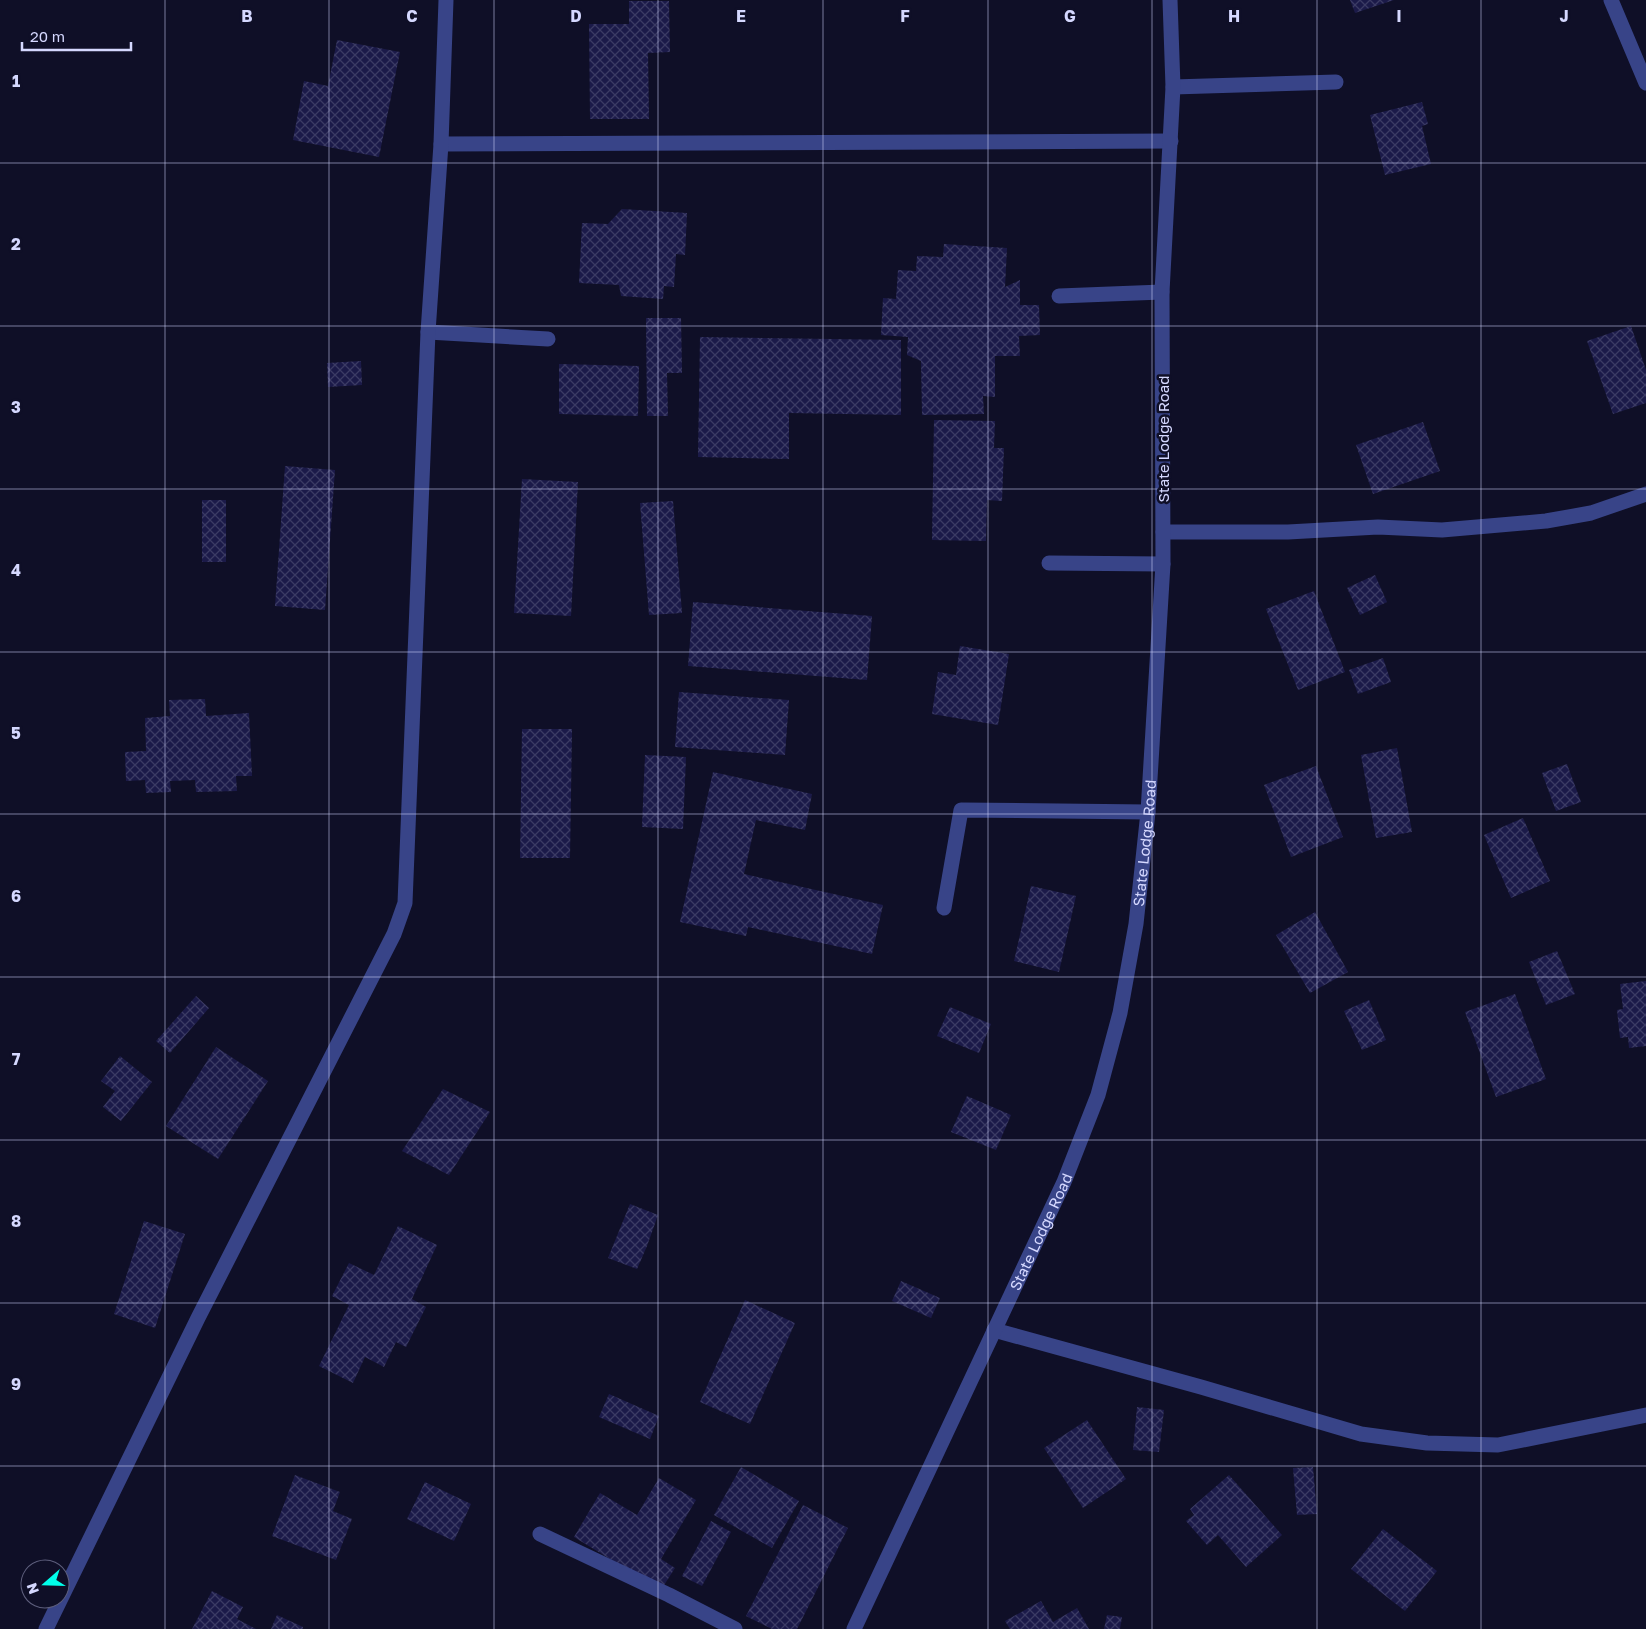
<svg xmlns="http://www.w3.org/2000/svg" width="1646" height="1629" viewBox="0 0 1646 1629" font-family="'Golos Text',sans-serif">
<defs>
<pattern id="building-cross-hatch" width="8" height="8" patternUnits="userSpaceOnUse" patternTransform="scale(1.25)"><rect width="8" height="8" fill="#1b1a49"/><path d="M0 0l8 8M0 8l8-8" fill="none" stroke="#3b3b64"/></pattern>
</defs>
<rect width="100%" height="100%" fill="#0f0f27"/>
<!-- building -->
<g fill="url(#building-cross-hatch)">
<polygon points="1350,0 1394,0 1355,13"/>
<polygon points="629,1 669,1 670,52 648,53 649,119 590,119 589,24 629,24"/>
<polygon points="337,40 400,52 379,157 293,140 304,81 328,86"/>
<polygon points="1422,102 1428,124 1422,126 1431,164 1385,175 1370,115"/>
<polygon points="622,209 687,213 685,255 676,254 674,287 664,286 663,299 621,296 619,285 579,283 582,223 608,224"/>
<polygon points="944,244 1007,248 1005,287 1020,280 1020,305 1039,305 1040,335 1019,336 1020,356 995,356 995,397 983,396 984,414 922,415 921,361 907,355 908,337 881,335 883,298 896,299 898,270 916,271 917,256 943,257"/>
<polygon points="646,318 681,318 682,373 667,373 668,416 647,416"/>
<polygon points="1631,326 1646,370 1646,403 1613,414 1587,341"/>
<polygon points="700,337 901,340 901,415 789,413 789,459 698,457"/>
<polygon points="361,361 362,385 328,387 327,363"/>
<polygon points="559,364 639,366 638,416 559,414"/>
<polygon points="934,420 995,421 994,448 1004,448 1002,501 987,500 986,541 932,540"/>
<polygon points="1423,422 1440,471 1373,494 1356,445"/>
<polygon points="285,466 335,470 325,610 275,606"/>
<polygon points="522,479 578,482 571,616 514,613"/>
<rect x="202" y="500" width="24" height="62"/>
<polygon points="673,501 682,613 649,615 640,503"/>
<polygon points="1375,575 1387,602 1360,615 1347,588"/>
<polygon points="1314,591 1345,672 1298,690 1266,609"/>
<polygon points="693,602 872,616 867,680 688,666"/>
<polygon points="960,646 1009,654 998,725 932,714 938,672 956,675"/>
<polygon points="1383,658 1391,682 1358,694 1349,670"/>
<polygon points="679,692 789,700 785,755 675,747"/>
<polygon points="205,699 206,716 249,713 252,776 236,776 237,791 196,792 195,780 170,781 171,792 146,793 145,780 126,781 125,752 146,751 145,718 170,716 169,700"/>
<polygon points="522,729 572,729 570,858 520,858"/>
<polygon points="1397,748 1412,832 1376,838 1361,755"/>
<polygon points="645,755 686,757 683,829 642,827"/>
<polygon points="1567,764 1581,802 1556,811 1542,773"/>
<polygon points="1316,766 1343,837 1291,857 1264,785"/>
<polygon points="713,772 812,794 805,830 756,820 744,874 883,905 872,954 748,927 746,936 680,922"/>
<polygon points="1523,818 1550,881 1511,898 1484,835"/>
<polygon points="1031,886 1076,896 1059,972 1014,961"/>
<polygon points="1315,912 1348,972 1310,993 1276,935"/>
<polygon points="1557,951 1575,994 1546,1005 1529,962"/>
<polygon points="1646,981 1646,1046 1629,1048 1628,1037 1620,1038 1617,1010 1623,1009 1620,984"/>
<polygon points="1515,994 1546,1079 1496,1097 1465,1012"/>
<polygon points="196,996 209,1008 170,1053 156,1041"/>
<polygon points="1369,1000 1386,1040 1362,1050 1344,1011"/>
<polygon points="950,1007 991,1024 979,1053 937,1036"/>
<polygon points="216,1047 268,1081 218,1159 166,1126"/>
<polygon points="120,1056 152,1082 121,1121 103,1107 115,1091 101,1081"/>
<polygon points="443,1089 490,1112 449,1175 402,1151"/>
<polygon points="967,1096 1011,1115 996,1150 951,1132"/>
<polygon points="630,1204 658,1215 647,1246 637,1269 608,1258"/>
<polygon points="144,1221 185,1234 155,1328 114,1314"/>
<polygon points="398,1226 437,1245 412,1299 426,1307 406,1347 396,1342 384,1367 365,1357 353,1383 319,1366 349,1305 332,1296 349,1263 374,1275"/>
<polygon points="901,1281 940,1298 931,1318 892,1301"/>
<polygon points="745,1300 795,1323 750,1424 700,1402"/>
<polygon points="609,1394 659,1416 650,1439 599,1417"/>
<polygon points="1137,1407 1164,1410 1159,1452 1133,1450"/>
<polygon points="1087,1420 1126,1479 1083,1508 1044,1448"/>
<polygon points="741,1467 799,1501 772,1548 714,1515"/>
<polygon points="1313,1467 1317,1514 1297,1515 1293,1468"/>
<polygon points="295,1475 340,1492 333,1511 352,1519 336,1560 272,1536"/>
<polygon points="1229,1475 1282,1535 1246,1567 1218,1535 1207,1545 1186,1521 1194,1515 1190,1509"/>
<polygon points="659,1478 696,1500 661,1559 675,1568 661,1590 574,1537 600,1493 637,1515"/>
<polygon points="425,1482 471,1504 454,1541 407,1519"/>
<polygon points="803,1505 848,1528 797,1629 772,1629 746,1616"/>
<polygon points="711,1521 731,1532 702,1586 682,1576"/>
<polygon points="1383,1529 1437,1571 1405,1611 1351,1569"/>
<polygon points="212,1591 243,1607 237,1619 256,1629 192,1629"/>
<polygon points="1041,1601 1053,1622 1077,1608 1089,1629 1010,1629 1005,1621"/>
<polygon points="277,1615 303,1627 303,1629 271,1629"/>
<polygon points="1107,1615 1122,1617 1120,1629 1104,1629"/>
</g>
<g fill="none" stroke-linecap="round" stroke-linejoin="round">
<!-- minor -->
<g stroke="#384488" stroke-width="15">
<polyline points="1611,0 1646,83"/>
<polyline points="1173,87 1336,82"/>
<polyline points="441,144 1171,141"/>
<polyline points="1059,296 1162,292"/>
<polyline points="428,332 548,339"/>
<polyline points="1163,532 1288,532 1378,527 1442,530 1546,521 1591,513 1646,494"/>
<polyline points="1049,563 1163,564"/>
<polyline points="944,908 961,810 1148,812"/>
<polyline points="994,1330 1201,1387 1361,1434 1427,1443 1498,1445 1646,1415"/>
<polyline points="540,1534 669,1595 735,1629"/>
<polyline points="46,1629 198,1318 394,934 405,903 428,332 441,144 446,0"/>
<path id="s1" d="M854,1629L1064,1182L1098,1095L1120,1013L1136,924L1148,812L1163,564L1162,292L1173,87L1170,0"/>
</g>
</g>
<!-- grid -->
<path fill="none" stroke="#d5d8ff" stroke-width="1" stroke-opacity="0.55" d="M165,0V1629M329,0V1629M494,0V1629M658,0V1629M823,0V1629M988,0V1629M1152,0V1629M1317,0V1629M1481,0V1629M0,163H1646M0,326H1646M0,489H1646M0,652H1646M0,814H1646M0,977H1646M0,1140H1646M0,1303H1646M0,1466H1646"/>
<g text-anchor="middle" dominant-baseline="central" stroke-width="5" stroke-linejoin="round" paint-order="stroke">
<!-- street labels -->
<g font-size="15" fill="#d5d8ff" stroke="#0f0f27">
<text transform="translate(1163 439) rotate(-90)">State Lodge Road</text>
<text stroke="none"><textPath href="#s1" startOffset="844">State Lodge Road</textPath></text>
<text stroke="none"><textPath href="#s1" startOffset="439">State Lodge Road</textPath></text>
</g>
</g>
<g font-size="16" text-anchor="middle" font-weight="bold" fill="#d5d8ff" stroke="#0f0f27" stroke-width="5" stroke-linejoin="round" paint-order="stroke">
<text x="247" y="22">B</text>
<text x="412" y="22">C</text>
<text x="576" y="22">D</text>
<text x="741" y="22">E</text>
<text x="905" y="22">F</text>
<text x="1070" y="22">G</text>
<text x="1234" y="22">H</text>
<text x="1399" y="22">I</text>
<text x="1564" y="22">J</text>
<text x="16" y="87">1</text>
<text x="16" y="250">2</text>
<text x="16" y="413">3</text>
<text x="16" y="576">4</text>
<text x="16" y="739">5</text>
<text x="16" y="902">6</text>
<text x="16" y="1065">7</text>
<text x="16" y="1227">8</text>
<text x="16" y="1390">9</text>
</g>
<!-- north arrow -->
<g transform="translate(45 1584) rotate(250)"><circle r="24" fill="#0f0f27" stroke="#5e5f7d"/>
<path d="M0-4L9 19L0 12L-9 19Z" fill="#01ffea"/>
<text y="-8" font-size="14" font-weight="bold" text-anchor="middle" fill="#d5d8ff">N</text>
</g>
<!-- scale -->
<path d="M22 42v8h109v-8" fill="none" stroke="#d5d8ff" stroke-width="2.5"/>
<text x="30" y="42" font-size="15" fill="#d5d8ff" stroke="#0f0f27" stroke-width="4" paint-order="stroke">20 m</text>
</svg>
